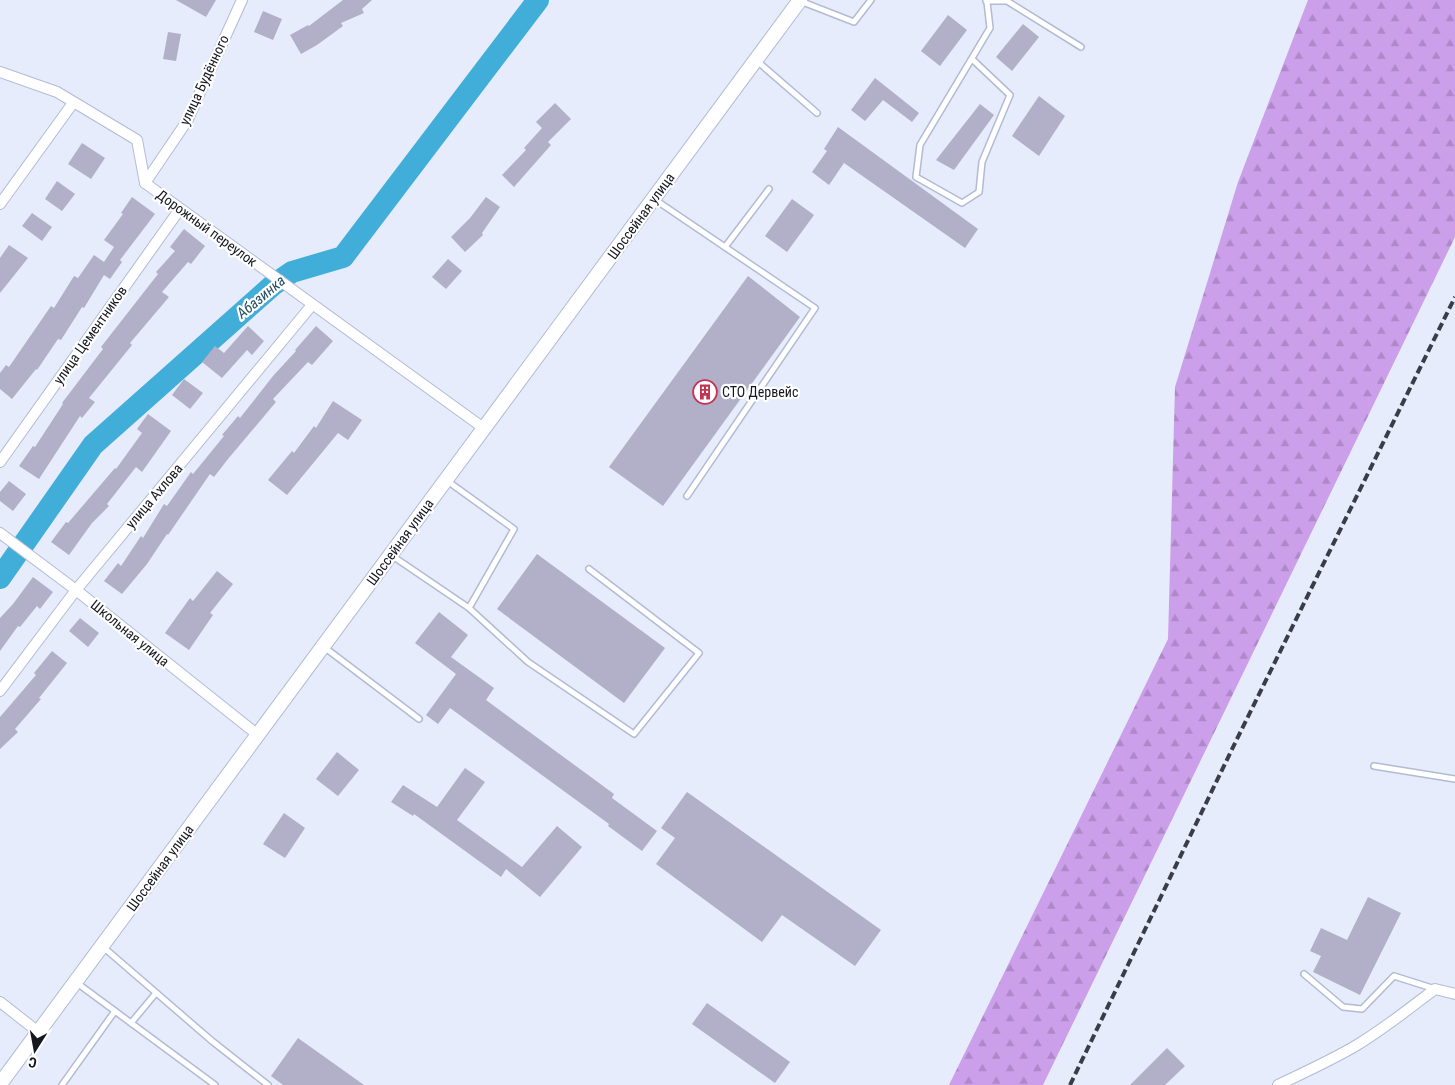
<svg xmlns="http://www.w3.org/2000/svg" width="1455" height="1085" viewBox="0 0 1455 1085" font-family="'Roboto Condensed',sans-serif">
<defs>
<pattern id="forest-firs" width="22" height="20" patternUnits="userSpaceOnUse" patternTransform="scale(1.25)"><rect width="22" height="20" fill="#cc9feb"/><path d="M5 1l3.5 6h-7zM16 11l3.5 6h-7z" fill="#ae88c9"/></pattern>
</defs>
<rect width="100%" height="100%" fill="#e6ecfc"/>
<!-- forest -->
<polygon fill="url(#forest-firs)" points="1308,0 1455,0 1455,237 1043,1085 949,1085 1168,639 1175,387 1238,182"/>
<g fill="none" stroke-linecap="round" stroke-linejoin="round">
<!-- river -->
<polyline stroke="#41add9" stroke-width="22" points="0,578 93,445 273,285 292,272 343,257 538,0"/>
</g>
<!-- building -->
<g fill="#b2afc9">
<polygon points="176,0 216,0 206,17"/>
<polygon points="343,0 372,0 362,9 364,13 341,23 343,26 317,45 301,54 290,35 308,25 309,26"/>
<polygon points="263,11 282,19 273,40 254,32"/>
<polygon points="948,15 967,30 940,66 921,51"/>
<polygon points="1023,24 1039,37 1012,71 996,57"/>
<polygon points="168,32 181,34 176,61 163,59"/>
<polygon points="875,78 919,113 912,122 883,100 865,121 851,110"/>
<polygon points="1039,96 1065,116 1039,156 1012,136"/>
<polygon points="555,103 571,119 548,142 551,145 514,187 502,175 526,150 524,148 542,128 536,122"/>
<polygon points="980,104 994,115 954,170 936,160"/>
<polygon points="838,127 978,229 965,248 844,163 829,185 812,172 827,151 824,149"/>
<polygon points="82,143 105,158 91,179 68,164"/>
<polygon points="57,181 75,194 62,211 45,199"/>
<polygon points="132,197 155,214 120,260 122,262 110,279 104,275 84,308 82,307 61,340 58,339 37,370 36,369 12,399 0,389 0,373 6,365 9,367 51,306 54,308 74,276 78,278 94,255 104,262 114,247 104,240 123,214 121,213"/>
<polygon points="486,197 500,207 482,233 483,235 465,252 451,237 470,218"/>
<polygon points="792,199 814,215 787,252 765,236"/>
<polygon points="32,213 52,227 42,241 22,226"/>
<polygon points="184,229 205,246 191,264 188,262 162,292 169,297 130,343 132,345 89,398 95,402 82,418 80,416 39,479 19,466 33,446 35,447 63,404 62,403 103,349 101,347 158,274 156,272 175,251 170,247"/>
<polygon points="9,245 28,258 0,293 0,258"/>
<polygon points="448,259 462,271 446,289 432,277"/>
<polygon points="748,276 800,317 663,506 609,467"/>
<polygon points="248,326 264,341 252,355 247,350 222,378 202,362 215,346 224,353"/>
<polygon points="316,326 333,341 312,365 308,362 273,399 276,402 228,459 214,477 210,474 168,535 167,534 147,564 122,594 104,581 118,563 121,566 141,536 143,538 164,504 167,506 191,472 193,474 224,436 222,435 238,416 240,418 273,376 296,351 295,350"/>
<polygon points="184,379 203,393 190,409 172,395"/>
<polygon points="333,401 362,420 348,440 338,433 287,495 268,480 292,451 294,453 314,426 316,428"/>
<polygon points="148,414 171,431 142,472 136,467 107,504 109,506 92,523 69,555 51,542 66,522 68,523 115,468 116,469 142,433 137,429"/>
<polygon points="9,481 26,494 13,511 0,501 0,492"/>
<polygon points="537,554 665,648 624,703 497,609"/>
<polygon points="217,571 233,584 210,613 213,615 189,650 165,633 190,598 193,601"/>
<polygon points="33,577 53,592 40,609 37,606 20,627 18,626 0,651 0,618 13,604"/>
<polygon points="439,612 468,635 451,657 494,688 486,700 614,794 612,798 657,831 642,851 608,826 609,824 450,708 438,724 426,715 456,674 415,643"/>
<polygon points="80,618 99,633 88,647 69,631"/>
<polygon points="52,651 67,663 39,698 41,699 15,729 18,732 0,749 0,717 36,675 34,673"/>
<polygon points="337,752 359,770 338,796 316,779"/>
<polygon points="465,768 485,782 457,820 522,867 557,826 582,847 540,897 506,869 501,877 414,814 413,816 391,802 403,785 437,807"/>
<polygon points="687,792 881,930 855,966 782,915 762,942 656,864 675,838 661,828"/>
<polygon points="284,813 305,828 285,858 263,844"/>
<polygon points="1368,897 1401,913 1360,995 1313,972 1321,956 1310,951 1321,928 1347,940"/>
<polygon points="707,1003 790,1062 775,1083 692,1024"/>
<polygon points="298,1038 364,1085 283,1085 271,1076"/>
<polygon points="1167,1048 1185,1066 1165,1085 1130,1085"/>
</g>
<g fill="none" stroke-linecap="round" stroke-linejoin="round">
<!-- service casing -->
<g stroke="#b2bbd4" stroke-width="8">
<g id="service">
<polyline points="800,1 854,22 871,0"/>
<polyline points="986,1 1007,1 1081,47"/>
<polyline points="972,59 1010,95 982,162 979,192 962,203 916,177 920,145 990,28 987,2"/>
<polyline points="757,61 817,113"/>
<polyline points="654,199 815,308 687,496"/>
<polyline points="725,247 769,189"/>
<polyline points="446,480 514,529 469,608 528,662 634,734 699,653 589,569"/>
<polyline points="391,555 469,608"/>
<polyline points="324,647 419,719"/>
<polyline points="1374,766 1455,779"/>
<polyline points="102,946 212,1041 268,1085"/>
<polyline points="1304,974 1343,1007 1362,1009 1394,976 1435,989"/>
<polyline points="77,983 215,1085"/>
<polyline points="131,1023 156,993"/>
<polyline points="62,1085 115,1011"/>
</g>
</g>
<!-- minor casing -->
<g stroke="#b2bbd4" stroke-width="12">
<g id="minor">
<polyline points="0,72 57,92 137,140 145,183 478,424"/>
<polyline points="145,183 187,121 242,0"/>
<polyline points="0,204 73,103"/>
<polyline points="0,462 180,209"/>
<polyline points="0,533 76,590 258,735"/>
<polyline points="0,691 76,590 312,305"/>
<polyline points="0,1002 32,1027"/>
<path d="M1278,1085C1305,1072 1332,1060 1357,1045C1385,1028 1410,1008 1435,989L1455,994"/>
</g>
</g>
<!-- secondary casing -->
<g stroke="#b2bbd4" stroke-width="16">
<polyline id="secondary" points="0,1084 800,0"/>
</g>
<!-- service -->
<use href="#service" stroke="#fff" stroke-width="5"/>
<!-- minor -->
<use href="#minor" stroke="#fff" stroke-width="10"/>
<!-- secondary -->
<use href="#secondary" stroke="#fff" stroke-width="14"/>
<!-- rail -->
<polyline stroke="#3a3d48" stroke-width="4" stroke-dasharray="8 4" stroke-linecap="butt" points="1070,1085 1236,741 1455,297"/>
</g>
<!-- icons -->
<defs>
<g id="building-ring" transform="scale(1.25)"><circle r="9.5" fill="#fff" stroke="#c33354" stroke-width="1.5"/><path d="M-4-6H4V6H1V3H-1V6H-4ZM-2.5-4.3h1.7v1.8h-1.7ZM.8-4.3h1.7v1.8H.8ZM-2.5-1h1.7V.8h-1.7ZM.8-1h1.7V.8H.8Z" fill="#c33354"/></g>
</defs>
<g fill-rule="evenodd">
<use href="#building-ring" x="705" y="392"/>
</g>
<g text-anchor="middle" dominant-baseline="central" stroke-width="4.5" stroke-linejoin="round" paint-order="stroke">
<!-- street labels -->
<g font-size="14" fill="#141720" stroke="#fff">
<text transform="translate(204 80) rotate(-65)">улица Будённого</text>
<text transform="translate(641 216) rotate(-54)">Шоссейная улица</text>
<text transform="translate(207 228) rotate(36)">Дорожный переулок</text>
<text transform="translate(90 335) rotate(-55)">улица Цементников</text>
<text transform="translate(154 496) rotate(-50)">улица Ахлова</text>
<text transform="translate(400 542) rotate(-54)">Шоссейная улица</text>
<text transform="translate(130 633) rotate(39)">Школьная улица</text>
<text transform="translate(160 868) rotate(-54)">Шоссейная улица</text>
</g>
<!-- poi labels -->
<g font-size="14" fill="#141720" stroke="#fff" text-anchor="start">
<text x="722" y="392">СТО Дервейс</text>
</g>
<!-- water labels -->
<g font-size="15" font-style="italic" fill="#245063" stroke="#fff">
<text transform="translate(261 297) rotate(-40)">Абазинка</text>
</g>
</g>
<!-- north arrow -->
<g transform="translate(35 1050) rotate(191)" stroke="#ffffff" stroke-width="4" paint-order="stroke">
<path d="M0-4L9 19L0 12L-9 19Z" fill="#141720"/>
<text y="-8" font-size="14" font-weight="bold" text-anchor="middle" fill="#141720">С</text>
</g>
</svg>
